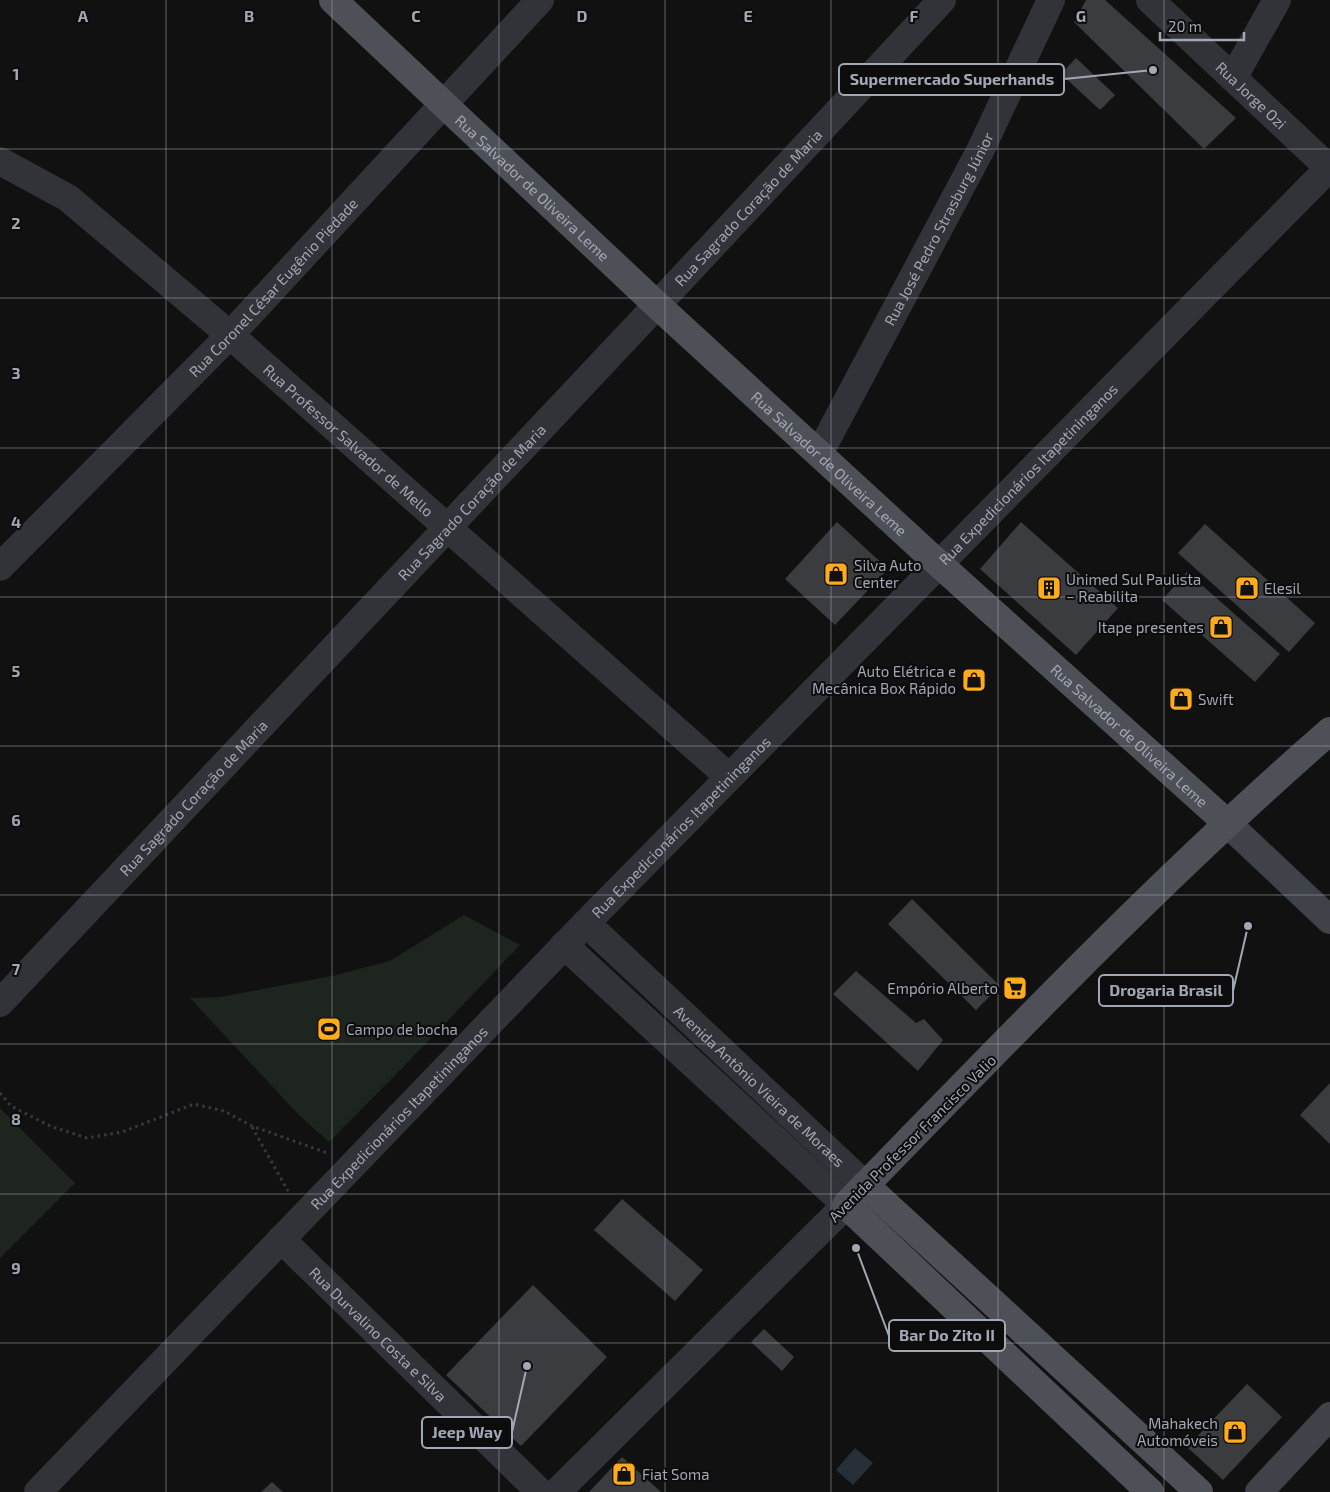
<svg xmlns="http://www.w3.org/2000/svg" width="1330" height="1492" viewBox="0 0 1330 1492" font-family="'Exo 2',sans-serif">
<rect width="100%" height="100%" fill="#111112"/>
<!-- green -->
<g fill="#1d251e">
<polygon points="464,915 520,945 410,1060 329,1142 297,1113 190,998 220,997 332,976 390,961"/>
<polygon points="0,1108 75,1183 0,1258"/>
</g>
<!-- water -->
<polygon fill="#263037" points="855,1448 873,1463 853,1485 836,1470"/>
<!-- building -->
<g fill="#3a3c40">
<polygon points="1086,0 1105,0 1236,118 1204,149 1074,22"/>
<polygon points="1076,58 1115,95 1100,110 1061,74"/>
<polygon points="837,522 888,569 835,625 785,579"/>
<polygon points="1021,522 1118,608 1076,655 980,569"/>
<polygon points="1205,524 1315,623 1289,652 1178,553"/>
<polygon points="1187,572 1280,654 1255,682 1162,600"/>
<polygon points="912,899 1000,986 976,1010 888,924"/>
<polygon points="856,971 916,1023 924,1019 943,1040 918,1071 833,994"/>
<polygon points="1330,1083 1330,1144 1300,1115"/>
<polygon points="622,1199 703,1270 675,1301 594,1230"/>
<polygon points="533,1285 607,1357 521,1446 446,1375"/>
<polygon points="764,1329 794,1357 782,1371 751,1342"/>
<polygon points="1247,1384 1282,1417 1223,1480 1187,1447"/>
<polygon points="622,1457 661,1492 589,1492"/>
<polygon points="272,1482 283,1492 261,1492"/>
</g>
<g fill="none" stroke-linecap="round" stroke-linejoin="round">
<!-- path -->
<g stroke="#373a3f" stroke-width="3" stroke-dasharray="2.5 4" stroke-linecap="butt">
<polyline points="0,1093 11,1106 50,1126 87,1138 122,1132 194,1104 224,1111 252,1126 327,1153"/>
<polyline points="252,1127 288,1191"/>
</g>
<!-- minor -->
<g stroke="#313338" stroke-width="28">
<path id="s1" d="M1150,0L1330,169"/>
<polyline points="1233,78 1277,0"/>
<path id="s2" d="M0,161L68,198L230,335L729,777"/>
<path id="s3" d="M819,454L981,149L1051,0"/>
<path id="s4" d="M0,567L230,335L540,0"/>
<path id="s5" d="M586,923L865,1185"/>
<path id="s6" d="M0,1003L657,305L942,0"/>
<path id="s7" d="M281,1239L540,1492"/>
<path id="s8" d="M38,1492L586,923L1330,167"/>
<polyline points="557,1492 846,1205 564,945"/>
</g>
<!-- secondary -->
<g stroke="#3f4248" stroke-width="28">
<polyline points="1227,823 1330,920"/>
<polyline points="1259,1492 1330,1416"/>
</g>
<!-- primary -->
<g stroke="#4d5057" stroke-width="28">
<path id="s9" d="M333,0L657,305L929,555L1227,823"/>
<polyline points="865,1185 1199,1492"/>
<path d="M1150,1492L846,1205C1004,1043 1160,879 1330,731"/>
</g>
</g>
<!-- grid -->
<path fill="none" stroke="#a1a7b4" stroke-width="1" stroke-opacity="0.55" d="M166,0V1492M332,0V1492M499,0V1492M665,0V1492M831,0V1492M998,0V1492M1164,0V1492M0,149H1330M0,298H1330M0,448H1330M0,597H1330M0,746H1330M0,895H1330M0,1044H1330M0,1194H1330M0,1343H1330"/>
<!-- icons -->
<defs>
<g id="shop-square" transform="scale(1.25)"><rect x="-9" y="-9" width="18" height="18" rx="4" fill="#ffac1c" stroke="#0c0c0d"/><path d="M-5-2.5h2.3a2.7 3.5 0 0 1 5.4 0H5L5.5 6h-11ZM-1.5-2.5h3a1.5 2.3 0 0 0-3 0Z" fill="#111"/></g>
<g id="building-square" transform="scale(1.25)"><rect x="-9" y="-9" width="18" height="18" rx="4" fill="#ffac1c" stroke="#0c0c0d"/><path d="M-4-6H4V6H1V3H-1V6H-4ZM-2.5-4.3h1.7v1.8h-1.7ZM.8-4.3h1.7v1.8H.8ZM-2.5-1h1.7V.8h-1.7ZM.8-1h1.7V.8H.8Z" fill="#111"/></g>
<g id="supermarket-square" transform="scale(1.25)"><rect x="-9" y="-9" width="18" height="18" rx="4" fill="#ffac1c" stroke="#0c0c0d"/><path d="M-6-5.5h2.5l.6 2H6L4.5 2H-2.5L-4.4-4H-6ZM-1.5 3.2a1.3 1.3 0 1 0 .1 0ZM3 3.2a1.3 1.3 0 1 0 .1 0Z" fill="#111"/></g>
<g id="stadium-square" transform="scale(1.25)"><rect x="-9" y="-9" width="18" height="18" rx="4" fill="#ffac1c" stroke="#0c0c0d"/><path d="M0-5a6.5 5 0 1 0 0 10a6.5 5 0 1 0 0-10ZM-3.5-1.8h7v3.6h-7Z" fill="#111"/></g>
</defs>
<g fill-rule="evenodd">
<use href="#shop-square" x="836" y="574"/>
<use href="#building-square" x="1049" y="588"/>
<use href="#shop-square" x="1247" y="588"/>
<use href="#shop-square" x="1221" y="627"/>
<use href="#shop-square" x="974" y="680"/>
<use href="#shop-square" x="1181" y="699"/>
<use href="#supermarket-square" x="1015" y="988"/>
<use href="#stadium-square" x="329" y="1029"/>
<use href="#shop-square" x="1235" y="1432"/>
<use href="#shop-square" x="624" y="1474"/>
</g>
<g text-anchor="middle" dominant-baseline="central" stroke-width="4" stroke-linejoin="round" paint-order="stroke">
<!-- street labels -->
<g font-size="15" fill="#a1a7b4" stroke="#0c0c0d">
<text stroke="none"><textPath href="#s1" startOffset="139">Rua Jorge Ozi</textPath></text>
<text stroke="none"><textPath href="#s9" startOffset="274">Rua Salvador de Oliveira Leme</textPath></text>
<text stroke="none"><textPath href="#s6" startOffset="1092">Rua Sagrado Coração de Maria</textPath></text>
<text stroke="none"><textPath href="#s3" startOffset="255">Rua José Pedro Strasburg Júnior</textPath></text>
<text stroke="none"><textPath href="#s4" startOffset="391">Rua Coronel César Eugênio Piedade</textPath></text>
<text stroke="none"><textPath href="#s2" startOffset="448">Rua Professor Salvador de Mello</textPath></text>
<text stroke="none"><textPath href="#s9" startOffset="679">Rua Salvador de Oliveira Leme</textPath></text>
<text stroke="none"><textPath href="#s8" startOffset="1420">Rua Expedicionários Itapetininganos</textPath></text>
<text stroke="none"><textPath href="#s6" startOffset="688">Rua Sagrado Coração de Maria</textPath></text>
<text stroke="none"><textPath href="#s9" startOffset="1084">Rua Salvador de Oliveira Leme</textPath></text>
<text stroke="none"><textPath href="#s6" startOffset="282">Rua Sagrado Coração de Maria</textPath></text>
<text stroke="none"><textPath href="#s8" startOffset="925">Rua Expedicionários Itapetininganos</textPath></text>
<text stroke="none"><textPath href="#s5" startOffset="238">Avenida Antônio Vieira de Moraes</textPath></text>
<text stroke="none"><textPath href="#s8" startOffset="520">Rua Expedicionários Itapetininganos</textPath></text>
<text transform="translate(912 1138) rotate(-45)">Avenida Professor Francisco Valio</text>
<text stroke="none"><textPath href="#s7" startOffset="136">Rua Durvalino Costa e Silva</textPath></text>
</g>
<!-- poi labels -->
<g font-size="15" fill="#a1a7b4" stroke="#0c0c0d" text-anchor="start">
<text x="854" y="565">Silva Auto<tspan x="854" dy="17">Center</tspan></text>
<text x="1066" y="579">Unimed Sul Paulista<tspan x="1066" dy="17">– Reabilita</tspan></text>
<text x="1264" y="588">Elesil</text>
<text x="1204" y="627" text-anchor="end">Itape presentes</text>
<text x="956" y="671" text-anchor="end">Auto Elétrica e<tspan x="956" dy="17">Mecânica Box Rápido</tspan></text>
<text x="1198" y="699">Swift</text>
<text x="998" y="988" text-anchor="end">Empório Alberto</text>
<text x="346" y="1029">Campo de bocha</text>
<text x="1218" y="1423" text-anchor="end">Mahakech<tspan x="1218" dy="17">Automóveis</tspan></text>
<text x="642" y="1474">Fiat Soma</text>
</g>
</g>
<g font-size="16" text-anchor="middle" font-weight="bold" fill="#a1a7b4" stroke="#0c0c0d" stroke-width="4" stroke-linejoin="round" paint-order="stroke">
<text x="83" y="22">A</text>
<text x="249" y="22">B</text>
<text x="416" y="22">C</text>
<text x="582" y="22">D</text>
<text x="748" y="22">E</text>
<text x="914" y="22">F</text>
<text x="1081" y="22">G</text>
<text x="16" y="80">1</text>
<text x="16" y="229">2</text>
<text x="16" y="379">3</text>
<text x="16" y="528">4</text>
<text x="16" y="677">5</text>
<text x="16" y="826">6</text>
<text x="16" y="975">7</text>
<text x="16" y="1125">8</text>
<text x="16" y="1274">9</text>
</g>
<!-- callouts -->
<path fill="none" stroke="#a1a7b4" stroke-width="2" d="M1153 70L1064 79M1248 926L1233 991M856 1248L889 1336M527 1366L512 1432"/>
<g fill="#a1a7b4" stroke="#0c0c0d" stroke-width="2">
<circle cx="1153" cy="70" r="5"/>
<circle cx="1248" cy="926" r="5"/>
<circle cx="856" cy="1248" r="5"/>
<circle cx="527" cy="1366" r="5"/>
</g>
<g fill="#0c0c0d" stroke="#a1a7b4" stroke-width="2">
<rect x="839" y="64" width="225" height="31" rx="5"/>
<rect x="1099" y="975" width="134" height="31" rx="5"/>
<rect x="889" y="1320" width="116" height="31" rx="5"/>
<rect x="422" y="1417" width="90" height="31" rx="5"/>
</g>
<g font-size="16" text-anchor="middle" font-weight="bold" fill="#a1a7b4">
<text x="952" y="85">Supermercado Superhands</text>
<text x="1166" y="996">Drogaria Brasil</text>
<text x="947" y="1341">Bar Do Zito II</text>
<text x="467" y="1438">Jeep Way</text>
</g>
<!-- scale -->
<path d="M1160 32v8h84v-8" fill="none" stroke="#a1a7b4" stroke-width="2.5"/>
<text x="1168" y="32" font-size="15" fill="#a1a7b4" stroke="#0c0c0d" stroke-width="4" paint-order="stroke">20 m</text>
</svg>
